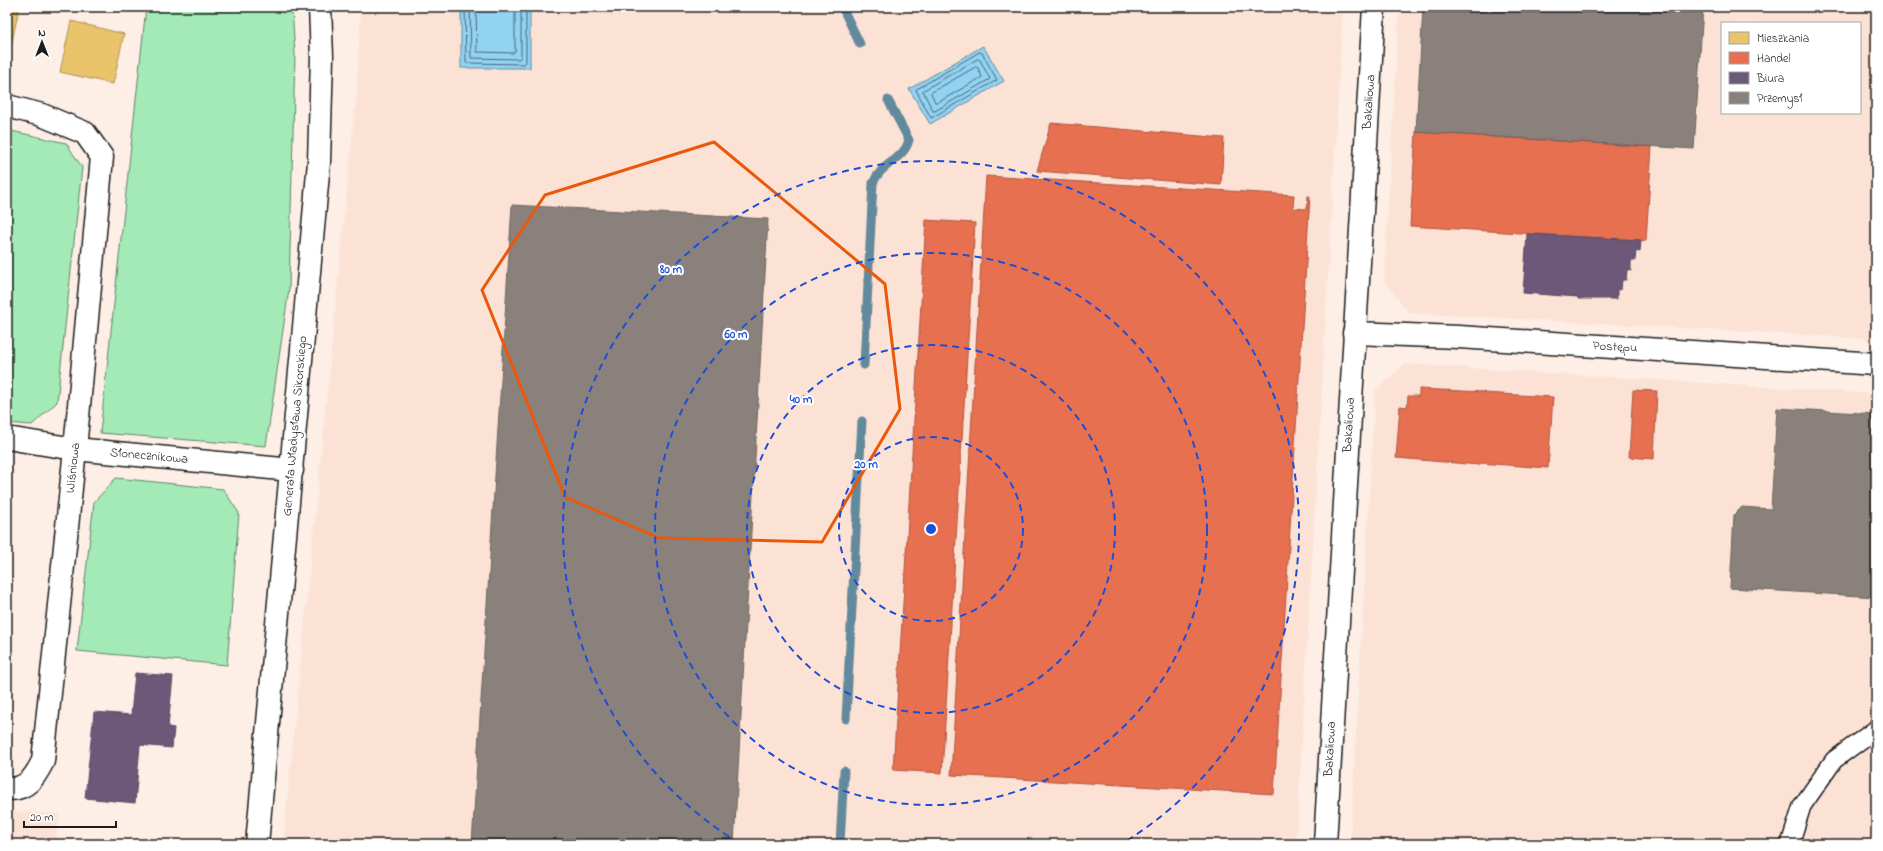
<svg xmlns="http://www.w3.org/2000/svg" width="1883" height="851" viewBox="0 0 1883 851" font-family="'Indie Flower',sans-serif">
<rect width="100%" height="100%" fill="#fdeee6"/>
<filter id="ink" filterUnits="userSpaceOnUse"><feTurbulence type="fractalNoise" baseFrequency=".025" numOctaves="2"/><feDisplacementMap in="SourceGraphic" scale="8" xChannelSelector="R" yChannelSelector="G"/><feConvolveMatrix kernelMatrix="1 2 1 2 8 2 1 2 1" color-interpolation-filters="sRGB"/></filter>
<g filter="url(#ink)">
<!-- built -->
<g fill="#fce2d4" fill-rule="evenodd">
<polygon points="361,7 1343,7 1296,844 283,844 357,87"/>
<path d="M1399,7H1876V339L1409,313L1384,281ZM1722,23H1860V113H1722Z"/>
<polygon points="1405,364 1876,394 1876,844 1350,844 1375,391"/>
<polygon points="7,811 59,814 56,844 7,844"/>
</g>
<!-- green -->
<g fill="#a4eab6" stroke="#608369">
<polygon points="146,7 292,7 295,55 289,289 266,446 100,433"/>
<polygon points="7,130 66,143 82,167 57,402 32,425 7,423"/>
<polygon points="116,478 223,489 239,513 227,665 77,651 94,502"/>
</g>
<!-- water -->
<g fill="#92d2f3" stroke="#63899d">
<rect x="461" y="7" width="69" height="61"/>
<polygon points="983,46 1004,81 930,124 909,89"/>
</g>
<!-- homes -->
<g fill="#e9c46a" stroke="#ac9253">
<polygon points="7,7 19,9 8,60 7,60"/>
<polygon points="71,21 124,34 113,84 60,72"/>
</g>
<!-- shops -->
<g fill="#e76f51" stroke="#aa5641">
<polygon points="1051,123 1224,138 1221,185 1037,171"/>
<polygon points="1416,132 1652,147 1646,241 1410,226"/>
<polygon points="986,176 1294,195 1293,208 1307,209 1308,196 1310,196 1274,794 951,775"/>
<polygon points="926,220 975,223 942,773 893,770"/>
<polygon points="1419,389 1484,392 1484,393 1553,397 1548,468 1479,463 1479,465 1396,458 1400,406 1407,407 1408,396 1419,396"/>
<polygon points="1633,390 1657,391 1654,459 1629,457"/>
</g>
<!-- offices -->
<g fill="#6d597a" stroke="#55475e">
<polygon points="1527,234 1641,240 1640,252 1636,251 1635,261 1631,261 1631,271 1627,270 1626,280 1622,280 1621,290 1617,289 1617,299 1578,299 1578,297 1523,293"/>
<polygon points="135,673 173,676 168,727 174,728 172,748 140,745 135,803 85,798 94,712 131,715"/>
</g>
<!-- industry -->
<g fill="#8a817c" stroke="#69635f">
<polygon points="1423,7 1703,7 1694,149 1416,132"/>
<polygon points="512,205 768,219 734,844 472,844"/>
<polygon points="1777,408 1876,414 1876,597 1730,588 1734,515 1742,507 1771,509"/>
</g>
<g fill="none" stroke-linecap="round" stroke-linejoin="round">
<!-- shore -->
<g stroke="#4b6572" stroke-width="1">
<polyline points="465,7 466,63 524,64 526,62 526,7"/>
<polyline points="470,7 471,58 519,59 521,57 521,7"/>
<polyline points="476,7 477,52 513,53 515,51 515,7"/>
<polygon points="980,52 982,53 997,80 931,118 916,90"/>
<polygon points="978,59 980,60 990,79 935,111 933,111 923,91"/>
<polygon points="976,67 978,68 982,77 937,103 935,102 931,93"/>
</g>
<!-- stream -->
<g stroke="#63899d" stroke-width="9">
<polyline points="842,7 860,44"/>
<path d="M864,365L873,183C881,163 904,160 909,140L888,100"/>
<polyline points="846,719 862,421"/>
<polyline points="840,844 844,771"/>
</g>
<!-- service casing -->
<g stroke="#1c1c1c" stroke-width="20">
<polyline id="service" points="1790,844 1802,806 1834,760 1876,729"/>
</g>
<!-- minor casing -->
<g stroke="#1c1c1c" stroke-width="25">
<g id="minor">
<path d="M7,106L42,115L85,133L102,157L75,449L43,761C35,777 27,790 7,789"/>
<polyline points="1354,333 1459,337 1876,364"/>
<polyline points="7,438 75,449 292,470"/>
<polyline points="1325,844 1374,7"/>
</g>
</g>
<!-- secondary casing -->
<g stroke="#1c1c1c" stroke-width="25">
<polyline id="secondary" points="257,844 319,162 322,57 320,7"/>
</g>
<!-- service -->
<use href="#service" stroke="#fff" stroke-width="17"/>
<!-- minor -->
<use href="#minor" stroke="#fff" stroke-width="22"/>
<!-- secondary -->
<use href="#secondary" stroke="#fff" stroke-width="22"/>
</g>
</g>
<!-- marked area -->
<path fill="none" stroke="#e8590c" stroke-width="3" stroke-linejoin="round" d="M714,142L885,284L900,409L822,542L659,538L565,497L482,290L545,195Z"/>
<!-- distance rings -->
<g fill="none" stroke="#1d4ed8" stroke-width="2" stroke-dasharray="7 5">
<circle cx="931" cy="529" r="92"/>
<circle cx="931" cy="529" r="184"/>
<circle cx="931" cy="529" r="276"/>
<path d="M739 843A368 368 0 1 1 1123 843"/>
</g>
<g text-anchor="middle" dominant-baseline="central" stroke-width="4" stroke-linejoin="round" paint-order="stroke">
<!-- street labels -->
<g font-size="13" fill="#1c1c1c" stroke="#fff">
<text transform="translate(1369 102) rotate(-86)">Bakaliowa</text>
<text transform="translate(1615 347) rotate(3)">Postępu</text>
<text transform="translate(1349 425) rotate(-87)">Bakaliowa</text>
<text transform="translate(295 426) rotate(-85)">Generała Władysława Sikorskiego</text>
<text transform="translate(149 456) rotate(5)">Słonecznikowa</text>
<text transform="translate(73 468) rotate(-84)">Wiśniowa</text>
<text transform="translate(1330 749) rotate(-87)">Bakaliowa</text>
</g>
</g>
<circle cx="931" cy="529" r="6" fill="#1d4ed8" stroke="#fff" stroke-width="2"/>
<g font-size="12" text-anchor="middle" font-weight="bold" fill="#1d4ed8" stroke="#fff" stroke-width="4" stroke-linejoin="round" paint-order="stroke">
<text x="671" y="273">80 m</text>
<text x="736" y="338">60 m</text>
<text x="801" y="403">40 m</text>
<text x="866" y="468">20 m</text>
</g>
<!-- margin -->
<rect width="1883" height="851" fill="none" stroke="#fff" stroke-width="24"/>
<rect x="12" y="12" width="1859" height="827" fill="none" stroke="#1c1c1c" stroke-width="1.5" filter="url(#ink)"/>
<!-- legend -->
<rect x="1721" y="22" width="140" height="92" fill="#ffffff" stroke="#a4a4a4"/>
<rect x="1729" y="32" width="20" height="12" fill="#e9c46a" stroke="#a4a4a4"/>
<text x="1757" y="42" font-size="12" fill="#1c1c1c">Mieszkania</text>
<rect x="1729" y="52" width="20" height="12" fill="#e76f51" stroke="#a4a4a4"/>
<text x="1757" y="62" font-size="12" fill="#1c1c1c">Handel</text>
<rect x="1729" y="72" width="20" height="12" fill="#6d597a" stroke="#a4a4a4"/>
<text x="1757" y="82" font-size="12" fill="#1c1c1c">Biura</text>
<rect x="1729" y="92" width="20" height="12" fill="#8a817c" stroke="#a4a4a4"/>
<text x="1757" y="102" font-size="12" fill="#1c1c1c">Przemysł</text>
<!-- north arrow -->
<g transform="translate(42 42)" stroke="#ffffff" stroke-width="3" paint-order="stroke">
<path d="M0-3L7 15L0 10L-7 15Z" fill="#1c1c1c"/>
<text y="-6" font-size="11" font-weight="bold" text-anchor="middle" fill="#1c1c1c">N</text>
</g>
<!-- scale -->
<path d="M24 821v6h92v-6" fill="none" stroke="#1c1c1c" stroke-width="2"/>
<text x="30" y="821" font-size="12" fill="#1c1c1c" stroke="#ffffff" stroke-width="3" paint-order="stroke">20 m</text>
</svg>
